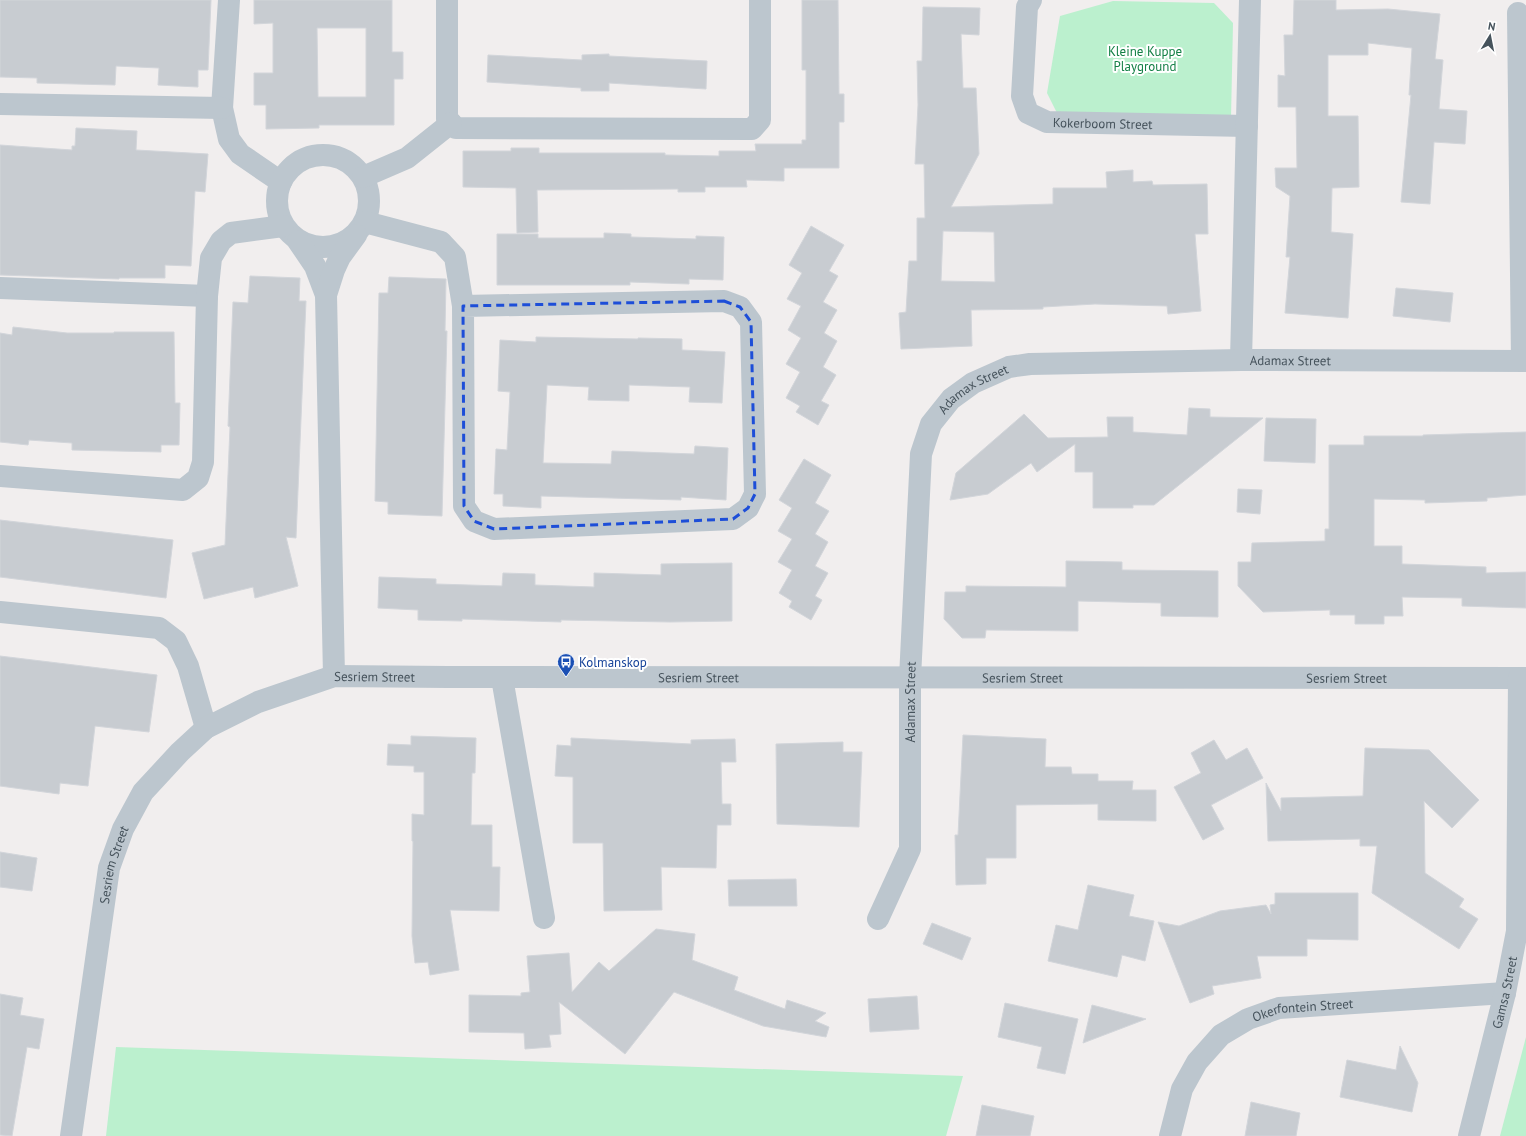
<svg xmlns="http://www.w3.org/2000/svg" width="1526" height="1136" viewBox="0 0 1526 1136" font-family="'PT Sans',sans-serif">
<rect width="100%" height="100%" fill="#f1eeee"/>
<!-- green -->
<g fill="#bbf0ce">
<polygon points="1113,1 1214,3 1233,23 1231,118 1057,113 1047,93 1060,16"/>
<polygon points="1526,1037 1526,1136 1500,1136"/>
<polygon points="116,1047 963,1076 946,1136 106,1136"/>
</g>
<!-- building -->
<g fill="#c8ccd1" stroke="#d2d5da" fill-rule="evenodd">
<polygon points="0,0 211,0 208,70 198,70 198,87 158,85 159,68 116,66 115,85 37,83 37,78 0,77"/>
<path d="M254,0H392V52H403V79H394V125H319V128L266,129V105H254V73H273V23L254,24ZM317,28H366V97H318Z"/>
<polygon points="802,0 838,0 839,94 844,94 844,122 839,122 839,168 784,168 784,181 746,180 747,187 705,187 705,192 678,192 678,189 537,190 538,232 517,233 516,188 463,187 463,151 511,151 511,148 539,148 539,153 665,153 665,155 719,156 719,151 756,151 755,144 802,144 802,140 806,140 806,70 802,70"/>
<polygon points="1294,0 1336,0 1336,10 1388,9 1440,14 1435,59 1443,60 1439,109 1467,111 1465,144 1434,142 1430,204 1401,202 1411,95 1409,95 1412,48 1368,43 1368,55 1328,55 1328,116 1358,116 1359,187 1332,188 1331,232 1353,234 1348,318 1285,313 1290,257 1286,257 1290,196 1276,187 1275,168 1297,168 1296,107 1278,107 1278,75 1285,76 1284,35 1293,35"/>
<path d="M923,7L980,8L979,35L961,34L963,88H976L979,154L951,207L1053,204V188H1107L1106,172L1133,170V182L1152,181L1153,185L1207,184L1208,234H1195L1201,311L1168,314L1167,306L1095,304L1043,307V309L971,310L972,346L901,349L899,313L906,312L909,261H917V218H925L924,164H915L918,105L917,61H922ZM943,231L994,232L995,282L941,281Z"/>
<polygon points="609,54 609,56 707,61 706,89 609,83 609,91 581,91 581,88 487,82 488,55 582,60 582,55"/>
<polygon points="76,128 137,131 136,150 208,154 205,192 195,191 191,266 165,265 165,278 119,278 119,279 0,275 0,145 72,150 72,146 75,146"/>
<polygon points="811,226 844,245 829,271 838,276 823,302 837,310 824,333 837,341 823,367 836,375 821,401 829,405 818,425 796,412 800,406 786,398 800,372 786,364 801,338 788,330 801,306 787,299 802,273 789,265"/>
<polygon points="604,233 631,234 631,237 696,239 696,236 724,237 723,280 689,279 689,284 630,282 630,285 497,285 497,234 538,234 538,238 604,238"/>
<polygon points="250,276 300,278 299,301 306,301 296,538 286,537 298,586 255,598 253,587 204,599 192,553 225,545 230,427 228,426 233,302 248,303"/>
<polygon points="389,277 446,279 445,331 447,331 442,516 388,514 388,502 375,501 379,293 388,293"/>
<polygon points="1396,288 1453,293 1450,322 1393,316"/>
<polygon points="13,327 67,333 114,333 114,332 174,332 175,403 180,403 179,445 161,445 161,452 72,450 72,443 29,440 28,445 0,442 0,333 12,335"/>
<polygon points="536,337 638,339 638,338 682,339 682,350 725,352 722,403 689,402 690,387 629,385 629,401 588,400 589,387 547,385 543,463 611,464 612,451 694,454 695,446 728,448 726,500 681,497 681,500 541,496 541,508 503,506 503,494 494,494 496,449 507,450 510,392 498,391 500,340 536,342"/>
<polygon points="1189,408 1210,409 1210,417 1263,418 1154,505 1133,505 1133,508 1093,508 1093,472 1075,472 1075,444 1037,472 1031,463 988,494 950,500 956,473 1024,414 1048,438 1108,437 1107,417 1133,417 1133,432 1187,435"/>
<polygon points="1266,418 1316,419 1315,463 1264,461"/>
<polygon points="1526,432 1526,495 1487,498 1487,501 1425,503 1425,500 1374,499 1374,546 1402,546 1402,564 1486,567 1486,573 1526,572 1526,608 1462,606 1462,598 1402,597 1403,616 1384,616 1384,624 1355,624 1355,615 1330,615 1330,610 1263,612 1238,586 1238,562 1251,562 1252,543 1325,541 1325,529 1329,529 1329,445 1364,445 1364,436 1423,436 1423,435"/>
<polygon points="804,459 831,475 815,503 829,511 815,534 828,542 815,566 828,573 815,596 822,600 811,620 789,607 792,601 779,593 792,570 778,562 792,539 778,531 792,508 779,500"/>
<polygon points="1238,489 1262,490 1260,514 1237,512"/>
<polygon points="0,520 173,540 166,598 0,577"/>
<polygon points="1066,561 1122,562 1122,570 1218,571 1218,617 1161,616 1161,603 1078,601 1078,631 986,630 985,638 962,638 944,619 945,592 966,592 966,586 1066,587"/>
<polygon points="732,563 732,621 670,622 561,620 561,622 462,619 462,621 418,620 418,610 378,608 379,577 436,579 436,584 502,586 503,573 535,574 535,585 594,587 594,573 661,575 661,564"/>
<polygon points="0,656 157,675 149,732 95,726 88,786 60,783 59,794 0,786"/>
<polygon points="963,735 1046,739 1045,767 1071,767 1072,774 1098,774 1098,781 1133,781 1132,790 1156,790 1156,821 1098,820 1098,804 1016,805 1016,858 986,858 986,884 956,885 955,835 958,835"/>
<polygon points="411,736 476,738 475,773 472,773 471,825 492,825 492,867 500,867 499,911 450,910 459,970 430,975 428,962 415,963 412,936 413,841 412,841 412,814 424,815 424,772 414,772 414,766 387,765 388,744 411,745"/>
<polygon points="571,738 691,744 691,740 735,739 736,762 721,762 722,804 731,804 731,825 717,825 716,868 661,867 662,910 604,911 603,843 573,843 573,777 555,776 557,745 571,746"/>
<polygon points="1214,740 1226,760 1247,748 1263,778 1211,805 1224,829 1203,840 1174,787 1201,773 1191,753"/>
<polygon points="843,742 843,752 862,752 859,827 777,824 776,744"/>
<polygon points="1365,748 1429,750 1479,800 1452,828 1424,801 1425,873 1464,899 1459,907 1478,919 1459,949 1372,893 1377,846 1360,846 1360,839 1268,841 1266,783 1281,811 1281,798 1363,796"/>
<polygon points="0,852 37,858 32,891 0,887"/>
<polygon points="796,879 797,906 729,906 728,880"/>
<polygon points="1088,885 1134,895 1129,916 1154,921 1145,961 1122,955 1117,977 1048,961 1056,925 1078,930"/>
<polygon points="1275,893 1358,893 1358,940 1307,939 1307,956 1257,956 1261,978 1212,986 1214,994 1190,1003 1158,922 1179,926 1220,911 1266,905 1271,914 1270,905 1275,904"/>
<polygon points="932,923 971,938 962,960 923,944"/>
<polygon points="656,929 695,934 692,960 738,977 734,990 785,1009 787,1000 826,1013 815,1021 829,1027 826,1037 763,1026 674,992 625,1054 559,1002 561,1034 549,1035 551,1047 525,1049 524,1033 469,1032 469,995 521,996 521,993 530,992 527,956 569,953 572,992 599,962 609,971"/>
<polygon points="0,994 23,998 20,1015 44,1019 39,1049 27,1047 12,1136 0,1135"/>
<polygon points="917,996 919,1029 870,1032 868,999"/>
<polygon points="1005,1003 1078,1019 1065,1074 1037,1068 1042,1047 998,1037"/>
<polygon points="1092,1005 1146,1019 1083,1043"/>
<polygon points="1400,1046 1418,1083 1412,1112 1340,1097 1347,1060 1396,1070"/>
<polygon points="1251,1102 1300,1113 1296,1136 1245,1136"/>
<polygon points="982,1105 1034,1116 1030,1136 976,1136"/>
</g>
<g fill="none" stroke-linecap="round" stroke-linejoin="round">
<!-- minor -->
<g stroke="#bcc6ce" stroke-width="22">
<polyline points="229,0 222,108 229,139 240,154 281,182"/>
<polyline points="447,0 447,119 456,128 752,129 760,120 760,0"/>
<path id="s1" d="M1031,0L1027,7L1022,96L1028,113L1047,122L1247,126"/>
<polyline points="1518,13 1522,361"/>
<polyline points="0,104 222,108"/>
<circle cx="323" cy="201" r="46"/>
<polyline points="363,177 407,158 451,123"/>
<polyline points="365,222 441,242 455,257 463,306 464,506 474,521 494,529 733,519 748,508 755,494 751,322 740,307 724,301 463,306"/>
<polyline points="298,241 315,266 326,295"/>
<polyline points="0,288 207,296"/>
<polyline points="1241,360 1250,0"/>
<polyline points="0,476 183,490 198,478 203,462 207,296 211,258 221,241 231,233 283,226"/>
<polyline points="0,612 159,628 176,641 188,666 206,728"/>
<polyline points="334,676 326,295 334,270 340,257 356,235"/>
<polyline points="502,678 544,918"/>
<path id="s2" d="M878,919L910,849V678L921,454L931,424L951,399L973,383L1009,367L1030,364L1241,360L1526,361"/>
<path id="s3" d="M71,1136L109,868L123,829L143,792L180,752L206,728L258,702L334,676L448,677L1526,678"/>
<path id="s4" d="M1170,1136L1182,1089L1197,1062L1221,1035L1248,1019L1279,1008L1505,993"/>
<path id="s5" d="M1469,1136L1505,993L1517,931L1519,678"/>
</g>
</g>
<!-- marked area -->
<path fill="none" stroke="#1d4ed8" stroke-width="3" stroke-dasharray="8 5" stroke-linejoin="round" d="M724,301L740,307L751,322L755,494L748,508L733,519L494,529L474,521L464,506L463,306Z"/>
<!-- icons -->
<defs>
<g id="bus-pin" transform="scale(0.9)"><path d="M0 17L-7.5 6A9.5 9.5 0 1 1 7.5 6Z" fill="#1a4fb4" stroke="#fff"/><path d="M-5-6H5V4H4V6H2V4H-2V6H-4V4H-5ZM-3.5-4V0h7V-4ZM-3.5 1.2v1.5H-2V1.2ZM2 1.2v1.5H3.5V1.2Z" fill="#fff"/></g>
</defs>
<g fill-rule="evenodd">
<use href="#bus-pin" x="566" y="662"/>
</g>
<g text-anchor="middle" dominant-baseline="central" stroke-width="4" stroke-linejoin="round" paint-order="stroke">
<!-- park labels -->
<g font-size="13" fill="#148046" stroke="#fff">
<text x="1145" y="51">Kleine Kuppe<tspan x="1145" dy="15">Playground</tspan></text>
</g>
<!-- street labels -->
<g font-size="13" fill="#46535c" stroke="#fff">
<text stroke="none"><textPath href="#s1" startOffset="192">Kokerboom Street</textPath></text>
<text stroke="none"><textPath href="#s2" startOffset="884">Adamax Street</textPath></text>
<text stroke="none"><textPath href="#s2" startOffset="560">Adamax Street</textPath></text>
<text stroke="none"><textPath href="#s3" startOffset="947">Sesriem Street</textPath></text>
<text stroke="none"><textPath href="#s3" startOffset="623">Sesriem Street</textPath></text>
<text stroke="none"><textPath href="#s3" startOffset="1271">Sesriem Street</textPath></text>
<text stroke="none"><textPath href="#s3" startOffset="1595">Sesriem Street</textPath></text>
<text stroke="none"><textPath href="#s2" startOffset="224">Adamax Street</textPath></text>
<text stroke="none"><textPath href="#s3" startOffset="275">Sesriem Street</textPath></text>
<text stroke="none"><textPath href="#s5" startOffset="148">Gamsa Street</textPath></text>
<text stroke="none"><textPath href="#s4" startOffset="203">Okerfontein Street</textPath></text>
</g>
<!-- transit labels -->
<g font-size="13" fill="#164399" stroke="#fff" text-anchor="start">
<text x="579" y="662">Kolmanskop</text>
</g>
</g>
<!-- north arrow -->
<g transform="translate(1490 36) rotate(10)" stroke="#ffffff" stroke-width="3" paint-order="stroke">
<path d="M0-3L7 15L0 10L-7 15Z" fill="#46535c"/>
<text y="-6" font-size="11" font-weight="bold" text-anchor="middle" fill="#46535c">N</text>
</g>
</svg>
